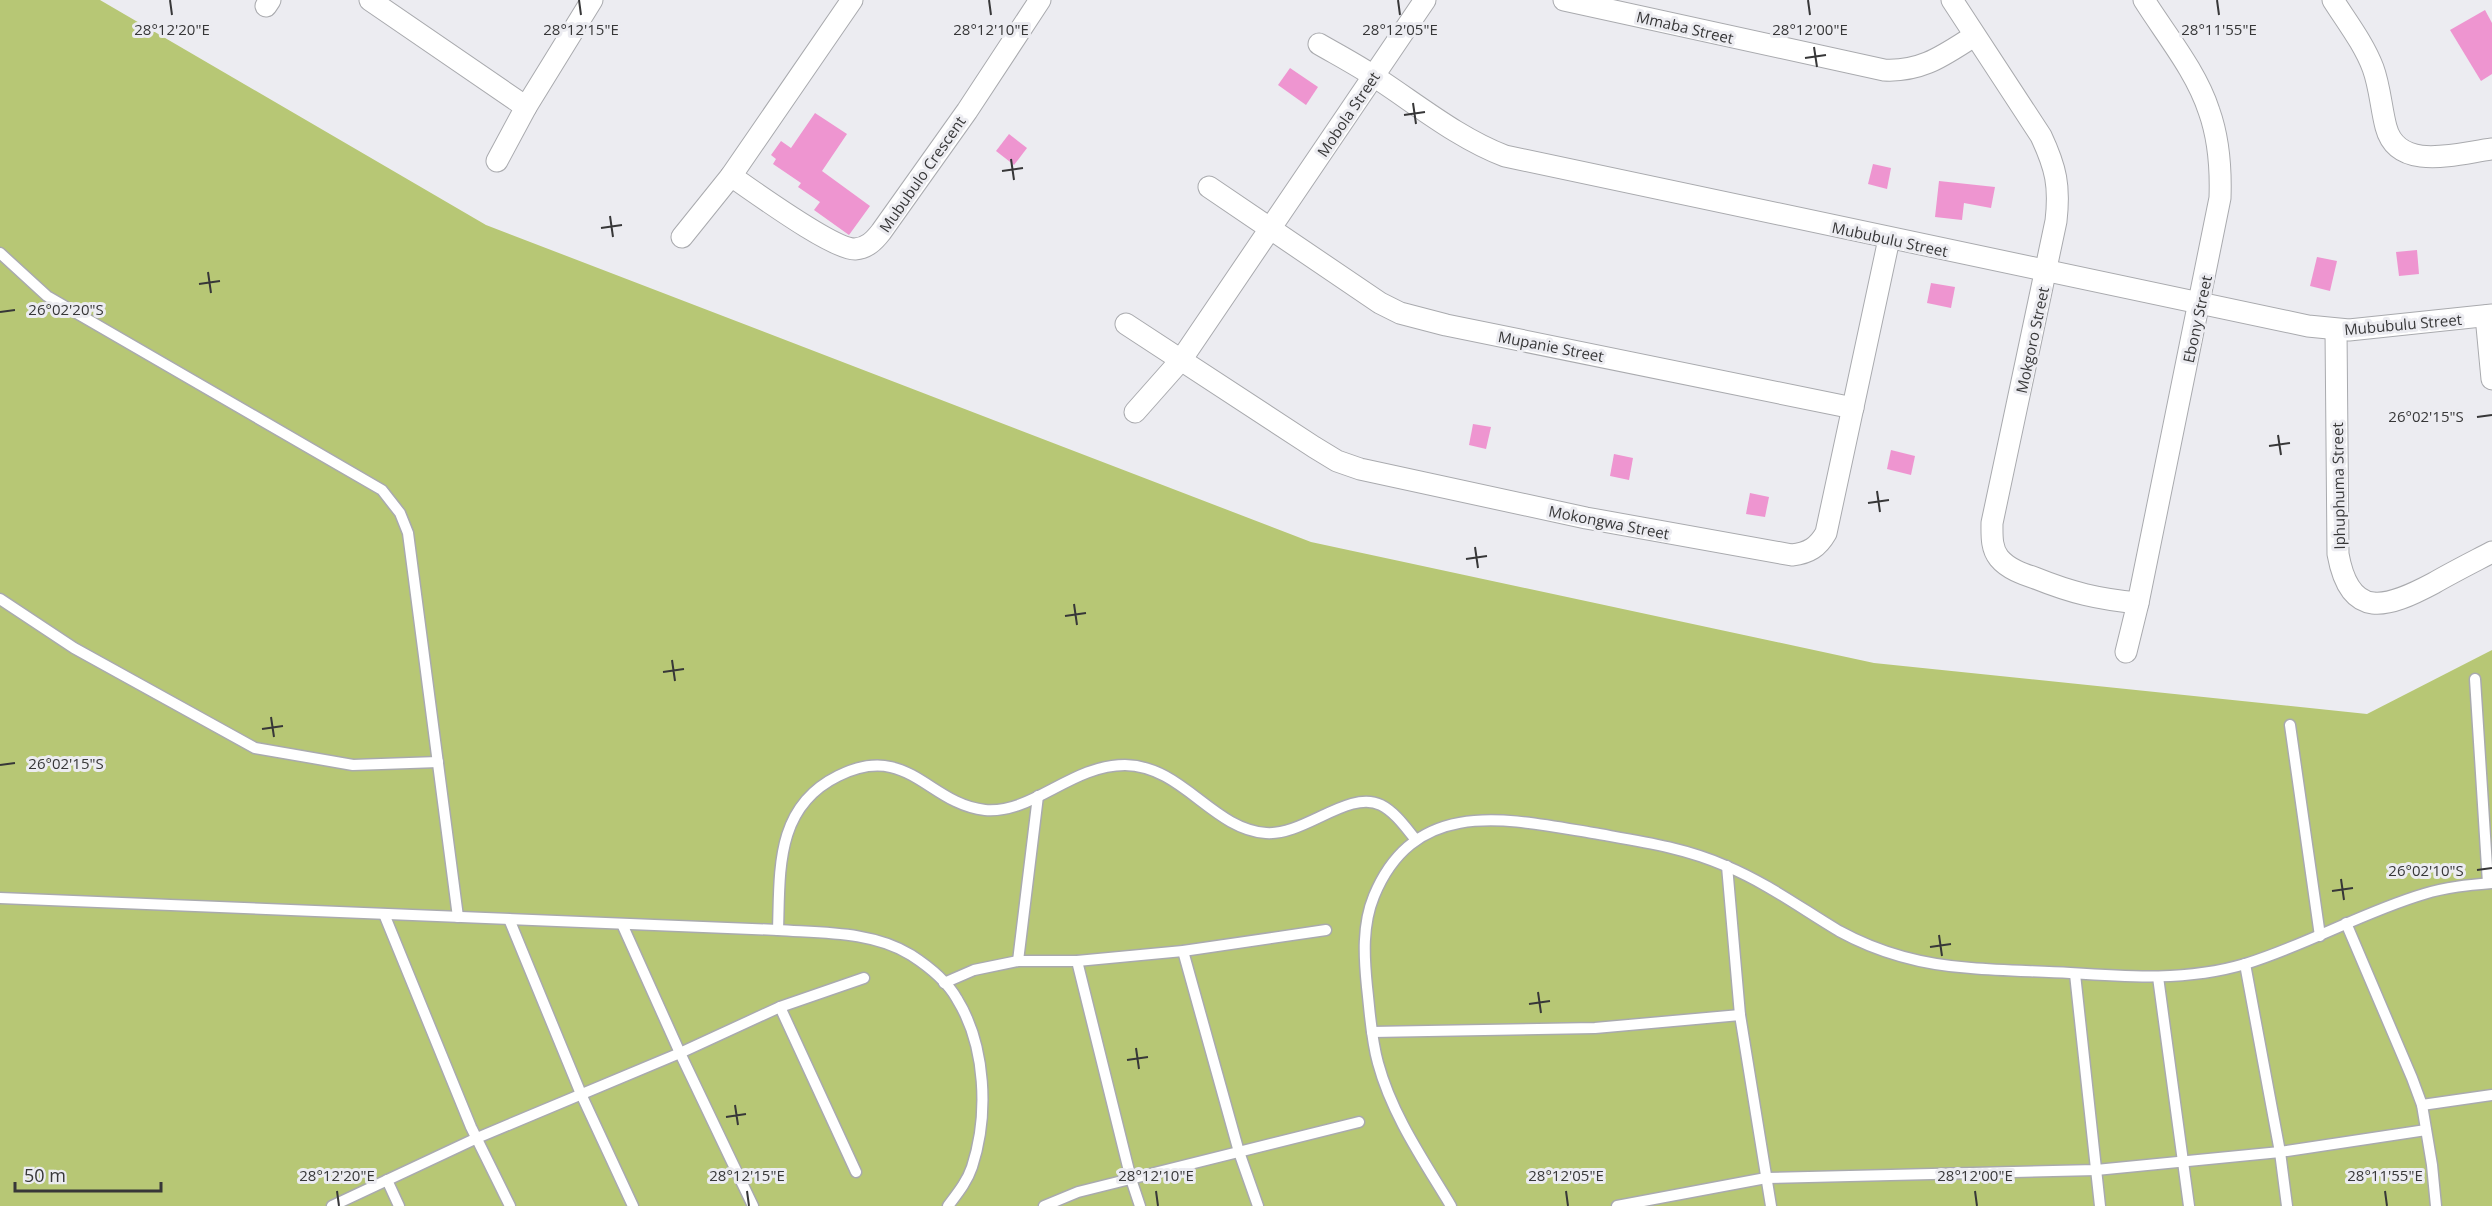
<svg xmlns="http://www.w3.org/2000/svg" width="2492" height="1206" viewBox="0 0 2492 1206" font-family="'Open Sans',sans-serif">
<rect width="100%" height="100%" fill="#ececf1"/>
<!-- green -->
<polygon fill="#b7c775" points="0,0 100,0 486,225 1311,542 1874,663 2367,714 2492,650 2492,1206 0,1206"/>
<!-- building -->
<g fill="#ee95d0">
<polygon points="2485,10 2492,23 2492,74 2481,81 2450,30"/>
<polygon points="1290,68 1318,87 1306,105 1278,85"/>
<polygon points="815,113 847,134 822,171 870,206 849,235 814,210 820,202 798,187 801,183 773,164 776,159 771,155 781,141 791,148"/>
<polygon points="1009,134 1027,148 1014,165 996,151"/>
<polygon points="1873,164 1891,168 1887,189 1868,184"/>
<polygon points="1939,181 1995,187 1991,208 1964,203 1962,220 1935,217"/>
<polygon points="2417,250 2419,274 2399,276 2396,252"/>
<polygon points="2317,257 2337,261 2330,291 2310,286"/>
<polygon points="1931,283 1955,287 1951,308 1927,303"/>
<polygon points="1473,424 1491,427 1486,449 1469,445"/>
<polygon points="1891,450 1915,456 1911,475 1887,469"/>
<polygon points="1614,454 1633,458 1629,480 1610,476"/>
<polygon points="1750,493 1769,497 1765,517 1746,514"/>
</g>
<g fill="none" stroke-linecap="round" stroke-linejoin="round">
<!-- lane casing -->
<g stroke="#a9aaae" stroke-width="13">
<g id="lane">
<polyline points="0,253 47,296 382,490 400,513 408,533 458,917"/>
<polyline points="0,599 74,648 255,748 353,765 438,762"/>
<polyline points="2475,679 2488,883"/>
<polyline points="2290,725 2320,936"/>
<polyline points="1727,866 1740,1015 1771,1206"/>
<path d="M0,898L778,930C821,933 873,931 911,955C928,966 947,981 957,999C986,1046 989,1115 972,1167C967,1182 957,1194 948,1206"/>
<polyline points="384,914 471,1127 510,1206"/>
<polyline points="509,919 581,1094 633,1206"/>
<polyline points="2346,923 2412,1078 2422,1105 2432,1165 2436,1206"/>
<polyline points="622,924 680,1053 753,1206"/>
<path d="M778,930C780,870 775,807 838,776C908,741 928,804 985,810C1033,814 1071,765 1125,765C1183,766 1212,829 1266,833C1304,836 1349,789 1381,805C1395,812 1406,828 1416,840"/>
<polyline points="1183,951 1239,1152 1258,1206"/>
<polyline points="1018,961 1038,796"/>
<polyline points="1077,961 1131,1179 1140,1206"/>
<polyline points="2245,964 2280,1152 2287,1206"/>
<polyline points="2075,974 2100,1206"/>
<polyline points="2158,977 2189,1206"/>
<polyline points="944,983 974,970 1018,961 1077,961 1183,951 1326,930"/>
<polyline points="780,1007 856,1172"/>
<polyline points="1372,1032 1595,1028 1740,1015"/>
<polyline points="2422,1105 2492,1095"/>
<polyline points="387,1180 399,1206"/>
<polyline points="332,1206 477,1138 680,1053 780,1007 864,978"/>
<polyline points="1044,1206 1078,1192 1359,1122"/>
<path d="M1451,1206C1424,1161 1392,1115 1378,1063C1371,1038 1370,1013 1367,987C1364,957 1362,925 1374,896C1415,796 1508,819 1593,833C1638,841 1683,847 1726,866C1767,883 1802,909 1839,931C1881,954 1924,965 1971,968C2004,971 2037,971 2070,973C2129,977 2188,981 2245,964C2307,945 2363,912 2424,894C2446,887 2469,885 2492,883"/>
<polyline points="1617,1206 1766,1178 2096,1170 2280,1152 2426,1130"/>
</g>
</g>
<!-- street casing -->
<g stroke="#a9aaae" stroke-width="23">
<g id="street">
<polyline points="370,0 526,107"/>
<path d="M1564,0L1884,70C1922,72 1944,55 1974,36"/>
<path d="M1952,0L2041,136C2056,168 2060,186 2056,221L1992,523C1992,535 1991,548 1999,558C2008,569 2023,574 2035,578C2072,593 2098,599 2138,603"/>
<path d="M2333,0C2347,22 2364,44 2373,68C2380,87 2381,108 2386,127C2398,173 2459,153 2492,149"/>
<polyline points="266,6 270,0"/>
<path d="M1319,44C1338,55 1357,65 1375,77C1418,105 1458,138 1505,156L2308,326L2349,330L2492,315"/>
<polyline points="497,161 526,107 592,0"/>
<path d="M731,176C755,192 832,249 855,249C867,248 874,241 881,232L967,111L1040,0"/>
<polyline points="1209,187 1380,303 1400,313 1446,325 1853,408"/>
<polyline points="682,237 731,176 852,0"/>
<polyline points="2486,316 2492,379"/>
<path d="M1126,324L1314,447L1337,461L1360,469L1586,518L1792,555C1809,553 1818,547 1826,533L1889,239"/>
<path d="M2336,330L2338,554C2350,621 2387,608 2434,583C2453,572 2473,562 2492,552"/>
<polyline points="1135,412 1181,360 1425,0"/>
<path d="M2126,652L2138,603L2220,198C2221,169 2219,139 2209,111C2196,71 2166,35 2144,0"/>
</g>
</g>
<!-- lane -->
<use href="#lane" stroke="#fff" stroke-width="10"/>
<!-- street -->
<use href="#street" stroke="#fff" stroke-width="21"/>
</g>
<!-- ticks -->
<path fill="none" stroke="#373738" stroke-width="2" d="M170,0L172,15M579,0L581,15M989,0L991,15M1398,0L1400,15M1808,0L1810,15M2217,0L2219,15M1814,47L1817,67M1805,58L1826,55M1413,103L1416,124M1404,115L1425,112M1011,159L1014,180M1002,171L1023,168M610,216L613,237M601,228L622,225M208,272L211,293M199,284L220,281M0,312L15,310M2477,417L2492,415M2278,435L2281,455M2269,446L2290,443M1877,491L1880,512M1868,503L1889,500M1475,547L1478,568M1466,559L1487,556M1074,604L1077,625M1065,616L1086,613M672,660L675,681M663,672L684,669M271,717L274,737M262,729L283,726M0,765L15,763M2477,870L2492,868M2341,879L2344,900M2332,891L2353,888M1939,935L1942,956M1930,947L1951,944M1538,992L1541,1013M1529,1004L1550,1001M1136,1048L1139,1069M1127,1060L1148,1057M735,1105L738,1125M726,1117L746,1114M337,1191L339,1206M747,1191L749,1206M1156,1191L1158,1206M1566,1191L1568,1206M1975,1191L1977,1206M2385,1191L2387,1206"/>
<g text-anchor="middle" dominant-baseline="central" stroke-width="6" stroke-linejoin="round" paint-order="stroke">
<!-- street labels -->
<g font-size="15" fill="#373738" stroke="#ececf1">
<text transform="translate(1685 27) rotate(13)">Mmaba Street</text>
<text transform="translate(1348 114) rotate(-56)">Mobola Street</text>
<text transform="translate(922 174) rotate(-55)">Mububulo Crescent</text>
<text transform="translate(1890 239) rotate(12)">Mububulu Street</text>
<text transform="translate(2197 319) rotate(-78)">Ebony Street</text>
<text transform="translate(2403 324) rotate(-5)">Mububulu Street</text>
<text transform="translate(2032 340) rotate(-78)">Mokgoro Street</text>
<text transform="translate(1551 346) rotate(11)">Mupanie Street</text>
<text transform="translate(2338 486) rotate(-91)">Iphuphuma Street</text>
<text transform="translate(1609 522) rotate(11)">Mokongwa Street</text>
</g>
</g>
<g font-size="15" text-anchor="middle" fill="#373738" stroke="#ececf1" stroke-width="6" stroke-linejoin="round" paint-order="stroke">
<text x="172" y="35">28°12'20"E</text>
<text x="581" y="35">28°12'15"E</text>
<text x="991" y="35">28°12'10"E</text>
<text x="1400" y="35">28°12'05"E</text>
<text x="1810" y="35">28°12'00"E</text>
<text x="2219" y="35">28°11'55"E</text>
<text x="66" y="315">26°02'20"S</text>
<text x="2426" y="422">26°02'15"S</text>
<text x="66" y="769">26°02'15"S</text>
<text x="2426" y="876">26°02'10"S</text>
<text x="337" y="1181">28°12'20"E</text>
<text x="747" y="1181">28°12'15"E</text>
<text x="1156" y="1181">28°12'10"E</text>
<text x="1566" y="1181">28°12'05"E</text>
<text x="1975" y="1181">28°12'00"E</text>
<text x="2385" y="1181">28°11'55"E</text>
</g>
<!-- scale -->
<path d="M15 1182v9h146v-9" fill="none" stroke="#373738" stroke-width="3"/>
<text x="24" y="1182" font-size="18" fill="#373738" stroke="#ececf1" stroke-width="4.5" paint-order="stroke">50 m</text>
</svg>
